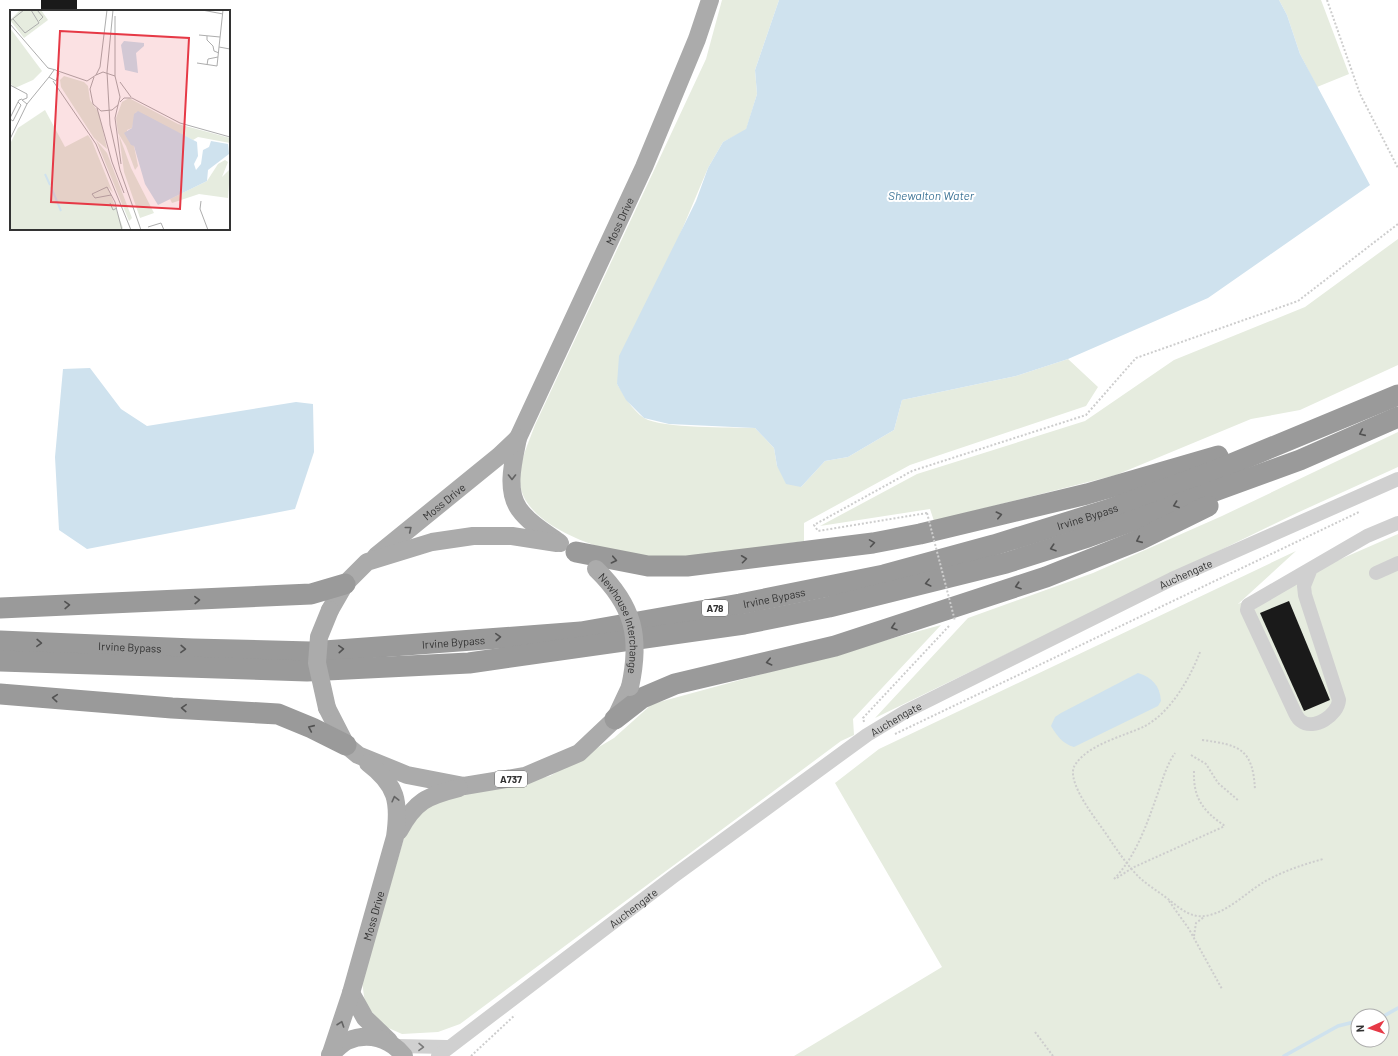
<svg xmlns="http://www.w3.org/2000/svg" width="1398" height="1056" viewBox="0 0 1398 1056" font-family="Barlow,sans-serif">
<rect width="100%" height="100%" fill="#fff"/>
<!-- green -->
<g fill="#e6ecdf" fill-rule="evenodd">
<path d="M722,0H779L755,70L757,94L746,130L723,142L708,168L617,384C624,395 632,410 644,418C663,429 731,427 755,428L774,448L777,466L801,487L825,461L848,457L894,430L902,400L1016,376L1068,359L1098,387L1086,406L910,465L804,523V541C776,545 748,550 720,555C707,557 694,561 681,561C639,563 532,536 521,489C516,467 528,445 535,425L706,59Z"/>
<polygon points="1279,0 1321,0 1349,74 1317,87 1300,54 1287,15"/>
<polygon points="1398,239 1398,365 1300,410 1251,419 1116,475 934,521 930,509 820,526 917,474 1085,421 1174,360 1305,307"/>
<polygon points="1398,432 1398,467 1299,512 875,718 968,618 1093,573 1222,516"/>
<path d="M1398,534V1056H794L942,967L835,783L879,749L1296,551L1238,604ZM1358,1016H1382V1040H1358Z"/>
<polygon points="941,625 853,719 854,735 841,741 460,1024 438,1032 402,1034 384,1026 365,1004 362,981 404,838 420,814 439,800 550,776 614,738 652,704"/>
</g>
<!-- water -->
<g fill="#cfe2ee">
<polygon points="779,0 1279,0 1287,15 1300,54 1370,185 1208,298 1068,359 1016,376 902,400 894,430 848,457 825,461 801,487 786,484 777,466 774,448 755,428 669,424 644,418 626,400 617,384 619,356 696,201 708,168 723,142 746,129 757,94 755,70"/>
<polygon points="90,368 121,409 147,426 296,402 313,404 314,452 295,509 87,549 59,530 55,457 63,369"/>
<path d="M1138,673C1152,677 1160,686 1161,701L1158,706L1074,747C1063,744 1057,736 1051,726L1055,717L1061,713Z"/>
</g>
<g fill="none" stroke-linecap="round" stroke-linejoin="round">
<!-- stream -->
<g stroke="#cfe2ee" stroke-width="3.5">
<polyline points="1382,1017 1398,1008"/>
<polyline points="1284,1056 1338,1026 1358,1021"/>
</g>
</g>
<!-- building -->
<g fill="#1a1a1a">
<rect x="41" y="0" width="36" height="11"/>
<polygon points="1289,601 1330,700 1304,711 1260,613"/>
</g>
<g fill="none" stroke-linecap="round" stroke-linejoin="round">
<!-- path -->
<g stroke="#cdcdcd" stroke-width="2" stroke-dasharray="2 2" stroke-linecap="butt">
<polyline points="1327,0 1360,94 1398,168"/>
<polyline points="927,513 818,531 814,525 912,471 1086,415 1136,358 1298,301 1398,224"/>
<path d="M1200,652C1190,678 1171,712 1145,726C1125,736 1088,744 1075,765C1066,778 1089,810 1097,821C1111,840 1124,863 1141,879C1149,886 1159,892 1168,899C1181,909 1192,920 1210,915C1230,910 1247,892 1264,882C1283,871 1302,865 1323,859"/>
<polyline points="864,722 863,718 949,626"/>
<polyline points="895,734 1359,512"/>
<path d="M1202,740C1240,745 1253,749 1255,790"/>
<polyline points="1191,755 1206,764 1218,783 1239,801"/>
<path d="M1194,771C1193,798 1203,811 1225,826"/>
<polyline points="1117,878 1132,868 1225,826"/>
<path d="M1114,879C1137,855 1147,823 1158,793C1163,779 1166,766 1175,753"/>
<polyline points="1169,901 1189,929 1222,989"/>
<polyline points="1194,936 1196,923 1204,917"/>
<polyline points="1035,1032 1053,1056"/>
<polyline points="471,1056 515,1015"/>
</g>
<!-- minor -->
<g stroke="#d0d0d0" stroke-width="14">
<path d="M1310,571L1304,586L1305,595L1339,700C1338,715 1314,731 1301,721C1298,719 1296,715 1295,713L1247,610L1248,605L1367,536L1398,523"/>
<polyline points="1376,573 1398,563"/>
<polyline points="395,1046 447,1047"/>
<path id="s1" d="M438,1056L674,876L867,735L905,712L1172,579L1398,479"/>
</g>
<!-- major -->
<g stroke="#ababab" stroke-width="18">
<path id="s2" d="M560,543C546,533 529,523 519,509C505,489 514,459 518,438L644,167L697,39L710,0"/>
<path id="s3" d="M376,556L499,456L518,438"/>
<polyline points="330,610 345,584 367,562 432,542 473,536 512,536 557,543"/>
<polyline points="327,708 346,745 358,755 407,775 464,786 525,776 579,753 615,719 630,687"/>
<path d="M399,831C415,801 427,796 459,788"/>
<polyline points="351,993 365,1018 389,1041"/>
<path d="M330,1055C335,1051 341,1044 347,1041C368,1032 390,1038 404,1056"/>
<path id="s4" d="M330,1056L351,993L395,837C400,802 397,785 368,763"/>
</g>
<!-- highway -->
<g stroke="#9a9a9a" stroke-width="21">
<polyline points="576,552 648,566 687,566 873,543 920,534 1087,494 1218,456"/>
<polyline points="0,608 311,594 345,584"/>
<path id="s5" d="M0,641L193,649L311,652L581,632L740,604L884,575L994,545L1107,510L1212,472L1398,395"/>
<polyline points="0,661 307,671 469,663 744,624 829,607 1006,563 1088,537 1300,460 1398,417"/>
<polyline points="0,694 172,708 278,714 312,728 346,745"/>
<polyline points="615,719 642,698 675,684 835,646 1046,577 1139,540 1208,506"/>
</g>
<!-- path-bridge -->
<polyline stroke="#cdcdcd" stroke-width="2" stroke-dasharray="2 2" stroke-linecap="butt" points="927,513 955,621"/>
<!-- major-bridge -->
<g stroke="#ababab" stroke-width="18">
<path id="s6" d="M596,569C634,606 641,637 630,687"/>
<polyline points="327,708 317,663 319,637 330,610"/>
</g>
</g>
<!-- one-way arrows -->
<defs><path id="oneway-chevron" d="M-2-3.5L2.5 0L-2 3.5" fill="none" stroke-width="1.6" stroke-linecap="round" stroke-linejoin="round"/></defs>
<g stroke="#525252">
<use href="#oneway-chevron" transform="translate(1362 433) rotate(156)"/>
<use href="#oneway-chevron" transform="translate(1176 505) rotate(160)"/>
<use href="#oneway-chevron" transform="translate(999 515) rotate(-13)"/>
<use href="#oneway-chevron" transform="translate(1139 540) rotate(156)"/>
<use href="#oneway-chevron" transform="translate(872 543) rotate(-9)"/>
<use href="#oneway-chevron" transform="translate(1053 548) rotate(162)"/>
<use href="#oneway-chevron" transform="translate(744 559) rotate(-7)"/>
<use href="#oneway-chevron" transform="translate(614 560) rotate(12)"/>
<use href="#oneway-chevron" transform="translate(928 583) rotate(166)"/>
<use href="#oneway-chevron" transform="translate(1018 586) rotate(162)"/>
<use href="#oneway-chevron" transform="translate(197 600) rotate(-2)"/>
<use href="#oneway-chevron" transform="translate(67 605) rotate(-2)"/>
<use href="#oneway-chevron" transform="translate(894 627) rotate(162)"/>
<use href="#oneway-chevron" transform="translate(498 637) rotate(-4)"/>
<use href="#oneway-chevron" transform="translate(39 643) rotate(2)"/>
<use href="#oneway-chevron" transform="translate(183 649) rotate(2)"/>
<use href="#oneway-chevron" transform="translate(341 649) rotate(-4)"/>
<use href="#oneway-chevron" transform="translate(769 662) rotate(167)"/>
<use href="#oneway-chevron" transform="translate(55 698) rotate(-175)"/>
<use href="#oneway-chevron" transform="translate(184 708) rotate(-177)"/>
<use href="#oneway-chevron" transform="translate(311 728) rotate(-156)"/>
</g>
<g stroke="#636363">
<use href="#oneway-chevron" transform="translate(512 477) rotate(90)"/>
<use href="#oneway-chevron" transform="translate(409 529) rotate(-39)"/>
<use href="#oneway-chevron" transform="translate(395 799) rotate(-104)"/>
<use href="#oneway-chevron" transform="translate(341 1024) rotate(-71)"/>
</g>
<use stroke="#7a7a7a" href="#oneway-chevron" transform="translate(421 1047) rotate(1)"/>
<g text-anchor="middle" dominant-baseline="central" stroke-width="4" stroke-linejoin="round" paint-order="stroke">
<!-- shield labels -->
<g fill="#fff" stroke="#707070" stroke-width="1">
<rect x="702" y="600" width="26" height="16" rx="3"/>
<rect x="495" y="771" width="32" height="16" rx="3"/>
</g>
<g font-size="10" font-weight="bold" fill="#333">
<text x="715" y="608">A78</text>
<text x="511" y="779">A737</text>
</g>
<!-- street labels -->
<g font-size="11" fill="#333" stroke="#fff">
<text stroke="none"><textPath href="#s2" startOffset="366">Moss Drive</textPath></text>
<text stroke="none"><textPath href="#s3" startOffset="87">Moss Drive</textPath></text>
<text stroke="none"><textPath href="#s5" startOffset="1102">Irvine Bypass</textPath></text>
<text stroke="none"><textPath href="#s1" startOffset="893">Auchengate</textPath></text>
<text stroke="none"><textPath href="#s5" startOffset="778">Irvine Bypass</textPath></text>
<text stroke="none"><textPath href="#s6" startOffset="62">Newhouse Interchange</textPath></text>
<text stroke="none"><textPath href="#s5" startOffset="454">Irvine Bypass</textPath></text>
<text stroke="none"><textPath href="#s5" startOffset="130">Irvine Bypass</textPath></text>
<text stroke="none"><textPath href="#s1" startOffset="569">Auchengate</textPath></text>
<text stroke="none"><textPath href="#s1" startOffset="245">Auchengate</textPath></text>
<text stroke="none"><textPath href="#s4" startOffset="147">Moss Drive</textPath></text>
</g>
<!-- water labels -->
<g font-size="12" font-style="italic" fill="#3f7597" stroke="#fff">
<text x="931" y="195">Shewalton Water</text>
</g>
</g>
<!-- overview -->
<g transform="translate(10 10)">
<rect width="220" height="220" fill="#fff"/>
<path d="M10,0H31L38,10L14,28L0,10ZM0,18L32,61L23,70L5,78L0,73ZM54,66L74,72L78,76L80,90L89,103L97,139L84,128L51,77L50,70ZM119,88L168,114L220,128V133L188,127L183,130L126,102L122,118L117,120L118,129L124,136L128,156L125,160L116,136L108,123L106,108L112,92ZM35,100L55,137L78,125L82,131L103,183L98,177L113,218L111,220H0V134L8,118ZM109,125L121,158L144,203L130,208L114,162ZM86,130L97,143L122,208L119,211ZM215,150L218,152L212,167L220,159L218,188L189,184L162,193L160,189L197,171L208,154Z" fill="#e6ecdf"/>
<path d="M114,31L134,33V36L126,43L128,63L115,60L111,35ZM128,101L187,132L188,146L184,154L186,160L191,154L193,140L199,137L201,131L218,134L219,144L198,160L197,171L148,195L135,174L124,136L121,135L114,123L122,118L124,104Z" fill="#cfe2ee"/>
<path fill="none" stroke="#cfe2ee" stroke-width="2" d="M35,164L40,175M41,177L51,201"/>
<path fill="none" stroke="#adadad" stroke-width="1" d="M27,0L33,7L29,11M103,0L97,62L100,115L110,160L131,220M192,0L213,4M213,0L209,37L220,39M105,6V66M3,9L15,23L29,13L21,0M0,11L14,0M0,14L38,58L46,60L49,63L46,71L39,67L44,60M189,25L210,27M197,26V30L203,36L204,41L209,43M187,53L207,56L209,37M197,55L198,49L208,47M48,61L77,71L86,65L93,62L105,66L110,87L108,95L102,100L91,101L83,94L80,79L84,67M86,65L90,57L97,0M43,71L86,134L121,220M110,72L121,87M0,75L17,84V88L12,90L17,94M110,92L114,88H122L170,113L220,127M108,95L105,108L111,154M87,98L102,152L114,183M0,108L9,90L12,89M0,109L3,111L11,95L8,92M0,129L17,94L39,67M101,185L85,188L82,184L97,177L105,192L106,197L112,220M191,191L190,199L198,220M100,193L103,200L107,198M138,217L151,213L154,220"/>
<path fill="#e63946" fill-opacity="0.15" stroke="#e63946" stroke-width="2" d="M50,21L179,28L170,199L41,192Z"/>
<rect width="220" height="220" fill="none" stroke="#333" stroke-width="2"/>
</g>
<!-- north arrow -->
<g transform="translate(1370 1028) rotate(267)"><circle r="19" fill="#ffffff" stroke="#adadad"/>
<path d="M0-3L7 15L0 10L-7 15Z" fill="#e63946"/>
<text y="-6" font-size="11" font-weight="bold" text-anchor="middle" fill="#333333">N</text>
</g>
</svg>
